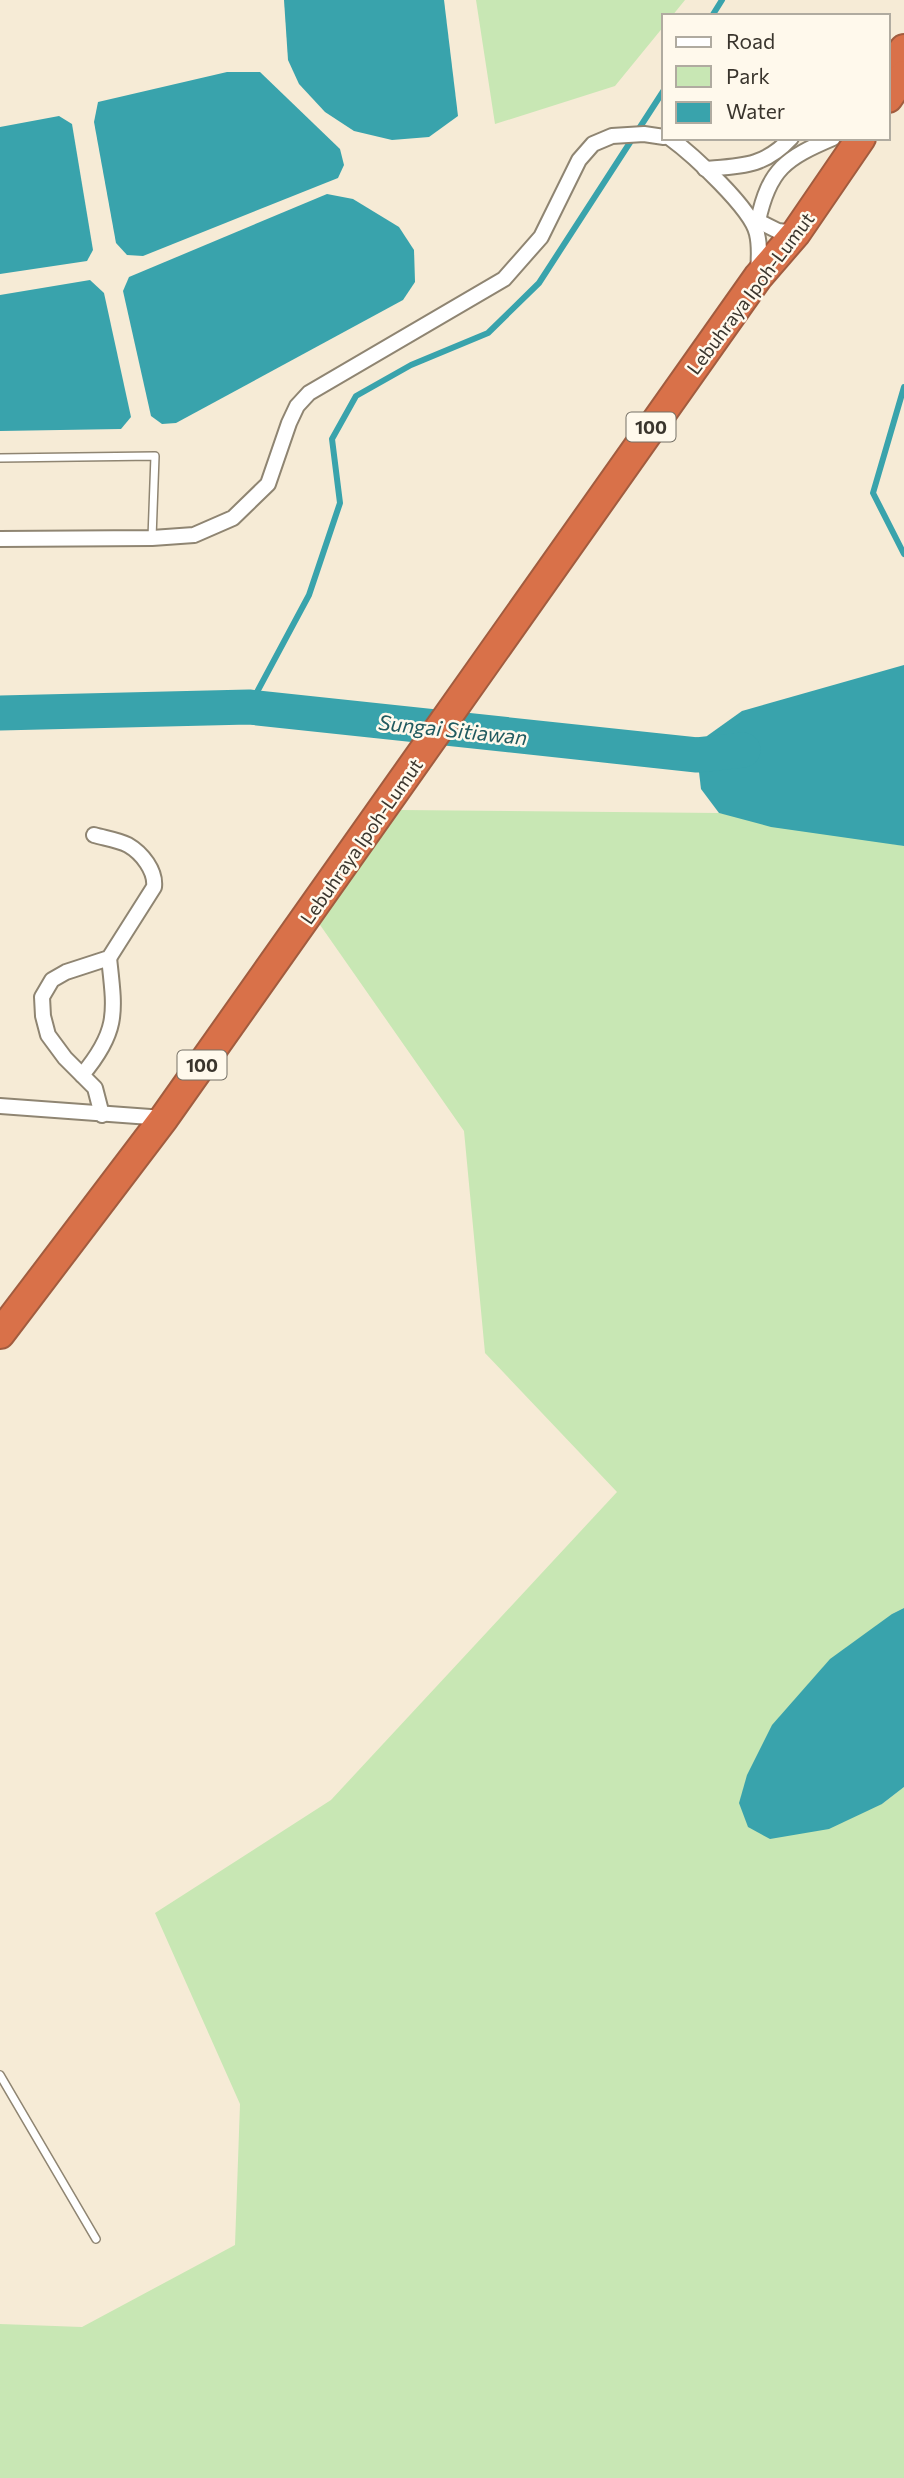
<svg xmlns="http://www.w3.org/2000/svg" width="904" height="2478" viewBox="0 0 904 2478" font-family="Commissioner,sans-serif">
<rect width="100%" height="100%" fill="#f6ebd6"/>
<!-- green -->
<g fill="#c8e7b4">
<polygon points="476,0 685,0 672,16 664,16 664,26 615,86 495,124"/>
<polygon points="401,810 719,813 904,846 904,1608 892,1614 882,1804 904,1787 904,2478 0,2478 0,2324 82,2327 235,2245 240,2104 155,1913 331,1800 617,1492 485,1353 464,1131 318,922"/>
</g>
<!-- water -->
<g fill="#39a3ac">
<polygon points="284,0 444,0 458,116 429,137 392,140 354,131 325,112 299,84 288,60"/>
<polygon points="227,72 260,72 340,149 344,165 338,178 143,256 127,255 116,243 94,122 98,102"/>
<polygon points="59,116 72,124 93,250 87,261 0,274 0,127"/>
<polygon points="327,194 353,199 399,227 414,250 415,282 403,300 176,423 162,424 151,416 123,291 129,277"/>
<polygon points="90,280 104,293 131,417 121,429 0,431 0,295"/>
<polygon points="904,665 904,846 771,827 719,813 701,789 697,755 707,736 742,711"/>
<polygon points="904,1608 904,1787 882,1804 829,1829 770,1839 748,1827 739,1803 747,1775 772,1725 830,1659 892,1614"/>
</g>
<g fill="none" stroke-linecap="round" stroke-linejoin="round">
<!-- stream -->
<g stroke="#39a3ac" stroke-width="6">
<polyline points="712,16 722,0"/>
<polyline points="904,387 873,493 904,554"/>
<polyline points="249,707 309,595 340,503 332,439 356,396 411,365 488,333 539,283 664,90"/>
</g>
<!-- river -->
<polyline stroke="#39a3ac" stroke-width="35" points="0,713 249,707 697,755 743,750"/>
<!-- lane casing -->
<g stroke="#8f8572" stroke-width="10">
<g id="lane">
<polyline points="0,458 155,456 152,538"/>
<polyline points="0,2075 96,2239"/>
</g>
</g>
<!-- street casing -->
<g stroke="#8f8572" stroke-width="18">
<g id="street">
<path d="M670,138C692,154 752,209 757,234C760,246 759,259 758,272"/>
<path d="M705,169C742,166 764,167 791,138"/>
<polyline points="752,218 778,231 796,233"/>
<path d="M758,221C769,169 786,158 833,138"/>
<polyline points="0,539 152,538 194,535 233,518 268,484 289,423 297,406 309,393 504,279 541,237 579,160 593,144 612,136 644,134 664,137"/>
<path d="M94,835C104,838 118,840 128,845C142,853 156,871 154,887L109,958L66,972L52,980L42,997L43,1016L48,1035L65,1058L95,1088L102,1115"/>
<path d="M82,1075C119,1031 115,1012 109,958"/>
<polyline points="0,1106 164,1118"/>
</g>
</g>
<!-- highway casing -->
<g stroke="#a15c3f" stroke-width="32">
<g id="highway">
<polyline points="888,71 904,49"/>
<polyline points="888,98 904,75"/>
<polyline points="0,1334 164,1118 758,277 796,233 861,138"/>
</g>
</g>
<!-- lane -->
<use href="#lane" stroke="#fff" stroke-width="7"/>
<!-- street -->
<use href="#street" stroke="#fff" stroke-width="14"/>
<!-- highway -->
<use href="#highway" stroke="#d97149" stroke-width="28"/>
</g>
<g text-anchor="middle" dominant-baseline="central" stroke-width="5" stroke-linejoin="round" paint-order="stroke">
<!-- shield labels -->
<g fill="#fff9ec" stroke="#757066" stroke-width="2">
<rect x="626.5" y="412.5" width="49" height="29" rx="5"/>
<rect x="177.5" y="1050.5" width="49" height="29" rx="5"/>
</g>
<g font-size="18" font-weight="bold" fill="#3a352d">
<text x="651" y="427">100</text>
<text x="202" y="1065">100</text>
</g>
<!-- street labels -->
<g font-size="19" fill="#3a352d" stroke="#fff9ec">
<text transform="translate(750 293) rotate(-53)">Lebuhraya Ipoh-Lumut</text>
<text transform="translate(361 841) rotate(-55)">Lebuhraya Ipoh-Lumut</text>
</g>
<!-- water labels -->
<g font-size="21" font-style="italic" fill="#205a5f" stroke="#fff9ec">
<text transform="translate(453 729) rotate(6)">Sungai Sitiawan</text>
</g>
</g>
<!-- legend -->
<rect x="662" y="14" width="228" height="126" fill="#fff9ec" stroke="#b0aba0" stroke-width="2"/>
<rect x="676" y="37" width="35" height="10" fill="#ffffff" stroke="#b0aba0" stroke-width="2"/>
<text x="726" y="49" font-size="21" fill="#3a352d">Road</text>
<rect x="676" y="66" width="35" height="21" fill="#c8e7b4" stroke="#b0aba0" stroke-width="2"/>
<text x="726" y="84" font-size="21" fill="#3a352d">Park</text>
<rect x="676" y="102" width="35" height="21" fill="#39a3ac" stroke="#b0aba0" stroke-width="2"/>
<text x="726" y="119" font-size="21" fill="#3a352d">Water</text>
</svg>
